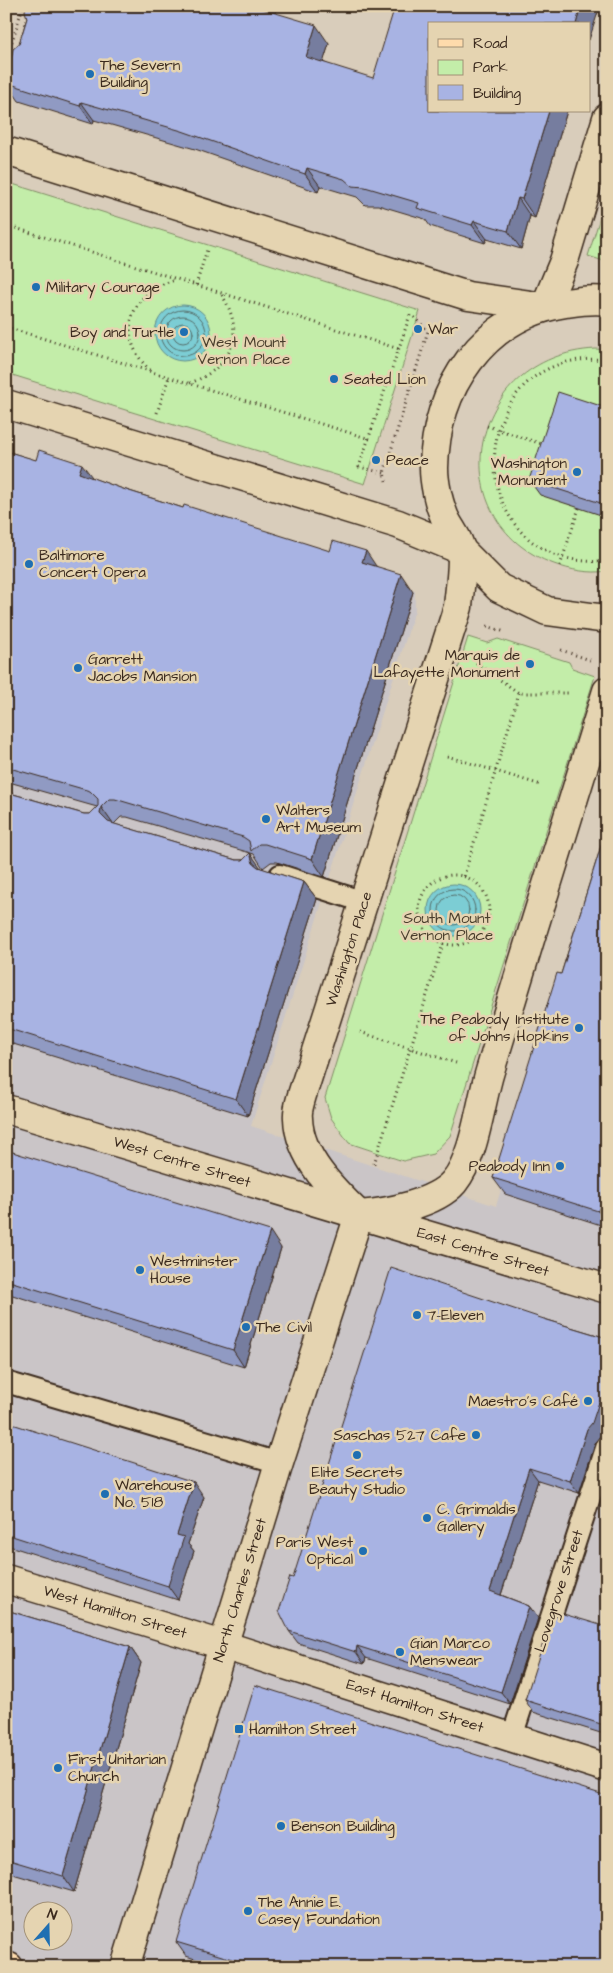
<svg xmlns="http://www.w3.org/2000/svg" width="613" height="1973" viewBox="0 0 613 1973" font-family="'Architects Daughter',sans-serif">
<rect width="100%" height="100%" fill="#d9cdbb"/>
<filter id="ink" filterUnits="userSpaceOnUse"><feTurbulence type="fractalNoise" baseFrequency=".02" numOctaves="2"/><feDisplacementMap in="SourceGraphic" scale="10" xChannelSelector="R" yChannelSelector="G"/><feConvolveMatrix kernelMatrix="1 2 1 2 8 2 1 2 1" color-interpolation-filters="sRGB"/></filter>
<g filter="url(#ink)">
<!-- built -->
<path fill="#cac5c7" fill-rule="evenodd" d="M6,462L415,591V610L251,1126L496,1206L607,850V1967H6ZM32,1910H62V1940H32Z"/>
<!-- green -->
<g fill="#c3eda9" stroke="#7f8c64">
<polygon points="6,182 420,311 365,484 6,373"/>
<polygon points="607,195 607,262 588,256"/>
<path d="M596,349L607,350V571C590,574 570,570 554,564C438,522 466,355 596,349Z"/>
<polygon points="468,637 487,643 498,639 569,662 572,668 595,676 450,1136 433,1154 403,1161 349,1143 331,1118 325,1098"/>
</g>
<!-- water -->
<g fill="#7ccdd4" stroke="#628c8b">
<circle cx="183" cy="333" r="28"/>
<circle cx="454" cy="910" r="26"/>
</g>
<g fill="none" stroke-linecap="round" stroke-linejoin="round">
<!-- shore -->
<g stroke="#556b67" stroke-width="1">
<circle cx="183" cy="333" r="23"/>
<circle cx="183" cy="333" r="17"/>
<circle cx="183" cy="333" r="10"/>
<circle cx="454" cy="910" r="21"/>
<circle cx="454" cy="910" r="15"/>
</g>
<!-- lane casing -->
<g stroke="#3b2a1e" stroke-width="24">
<g id="lane">
<polyline points="280,875 364,902"/>
<polyline points="6,1382 279,1463"/>
<polyline points="512,1737 607,1445"/>
</g>
</g>
<!-- street casing -->
<g stroke="#3b2a1e" stroke-width="31">
<polyline id="street" points="6,1579 223,1645 607,1768"/>
</g>
<!-- secondary casing -->
<g stroke="#3b2a1e" stroke-width="31">
<g id="secondary">
<polyline points="6,151 468,296 545,307"/>
<path d="M607,301C592,299 580,301 566,303C483,316 435,388 434,468C434,481 438,501 443,513C447,526 459,537 461,550C464,563 459,593 458,607L302,1095C300,1102 297,1111 298,1118C299,1157 333,1190 359,1215C386,1213 435,1204 454,1182C475,1157 480,1103 490,1071C528,944 568,818 607,691"/>
<polyline points="545,307 564,261 607,118"/>
<polyline points="6,404 398,524 461,550 499,588 547,611 599,618 607,617"/>
<polyline points="6,1109 607,1289"/>
<polyline points="125,1967 279,1463 359,1215"/>
</g>
</g>
<!-- primary casing -->
<g stroke="#3b2a1e" stroke-width="31">
<polyline id="primary" points="6,1966 9,1967"/>
</g>
<!-- path -->
<g stroke="#3b2a1e" stroke-width="3" stroke-dasharray="1 4" stroke-linecap="butt">
<polyline points="6,61 23,6"/>
<polyline points="6,225 399,349"/>
<polyline points="196,285 207,250"/>
<polyline points="414,317 428,331"/>
<polyline points="6,327 370,439"/>
<path d="M607,360C460,344 454,573 607,561"/>
<path d="M150,370C114,337 130,290 176,280"/>
<path d="M190,383C233,367 247,332 220,292"/>
<polyline points="157,413 169,377"/>
<polyline points="487,426 545,445"/>
<polyline points="384,473 359,467 410,315"/>
<polyline points="386,481 384,473 428,331 434,326"/>
<polyline points="560,566 579,508"/>
<polyline points="487,626 505,632"/>
<polyline points="561,650 590,660"/>
<polyline points="476,663 519,693 570,693"/>
<polyline points="447,756 541,785"/>
<circle cx="454" cy="910" r="35"/>
<polyline points="464,876 519,693"/>
<polyline points="360,1032 456,1063"/>
<polyline points="374,1164 443,944"/>
</g>
<!-- lane -->
<use href="#lane" stroke="#e5d4b1" stroke-width="20"/>
<!-- street -->
<use href="#street" stroke="#e5d4b1" stroke-width="28"/>
<!-- secondary -->
<use href="#secondary" stroke="#e5d4b1" stroke-width="28"/>
<!-- primary -->
<use href="#primary" stroke="#fedbac" stroke-width="28"/>
</g>
<!-- wall -->
<g fill="#909ac3" stroke="#3b2a1e">
<polygon points="26,6 277,6 275,13 329,44 323,62 429,111 567,111 535,218 530,216 521,249 487,239 485,243 430,226 425,219 378,205 365,205 357,197 320,186 318,192 195,149 94,120 93,124 19,101 7,83 27,18"/>
<polygon points="607,408 607,517 540,495 529,480"/>
<polygon points="6,451 92,478 123,489 183,508 376,566 413,592 324,877 277,862 271,862 263,868 254,854 127,817 121,817 114,824 236,860 243,860 250,853 260,868 304,882 317,899 248,1116 10,1043 6,1044 6,792 84,814 90,814 97,807 9,782 6,782"/>
<polygon points="607,827 607,1227 505,1194 493,1178 561,974"/>
<polygon points="6,1150 281,1248 244,1367 6,1293"/>
<polygon points="544,1319 607,1338 607,1417 601,1435 596,1441 579,1493 538,1480 501,1595 529,1606 538,1618 510,1704 366,1658 364,1664 298,1643 289,1631 293,1578"/>
<polygon points="6,1422 204,1497 188,1544 194,1551 178,1600 6,1545"/>
<polygon points="6,1610 130,1647 141,1663 74,1892 6,1872"/>
<polygon points="558,1617 607,1627 607,1735 533,1712 525,1700"/>
<polygon points="176,1942 607,1967 220,1967 186,1956"/>
</g>
<!-- shaded-wall -->
<g fill="#767d9f" stroke="#3b2a1e">
<polygon points="259,6 277,7 271,26 259,8"/>
<polygon points="581,6 600,6 589,40 589,24 576,24"/>
<polygon points="316,25 329,44 319,76 306,57"/>
<polygon points="81,102 94,120 93,124 80,106"/>
<polygon points="549,111 567,111 535,218 522,199"/>
<polygon points="307,168 320,186 318,192 305,174"/>
<polygon points="518,198 530,216 521,249 508,231"/>
<polygon points="474,221 487,239 485,243 472,225"/>
<polygon points="82,464 95,481 79,473"/>
<polygon points="366,551 378,569 362,562"/>
<polygon points="401,574 413,592 324,877 312,859"/>
<polygon points="101,807 113,824 113,831 100,814"/>
<polygon points="250,853 263,871 253,863"/>
<polygon points="304,882 317,899 248,1116 236,1099"/>
<polygon points="607,1184 607,1223 598,1211"/>
<polygon points="270,1231 281,1248 244,1367 233,1350"/>
<polygon points="599,1402 607,1413 607,1417 601,1435 596,1441 579,1493 570,1481 587,1429"/>
<polygon points="529,1468 538,1480 498,1604 490,1591"/>
<polygon points="194,1482 204,1497 188,1544 194,1551 178,1600 168,1586 177,1535"/>
<polygon points="529,1606 538,1618 510,1704 501,1692"/>
<polygon points="357,1646 366,1658 364,1664 356,1652"/>
<polygon points="130,1647 141,1663 74,1892 63,1876"/>
</g>
<!-- building -->
<g fill="#a8b3e3" stroke="#3b2a1e">
<polygon points="26,6 259,6 259,8 316,25 306,57 373,78 395,6 581,6 576,24 429,24 429,111 549,111 522,199 518,198 508,231 474,221 472,225 417,208 419,203 365,187 352,186 344,179 307,168 305,174 182,131 81,102 80,106 7,83 13,49 19,44 27,18 25,11"/>
<polygon points="558,392 607,408 607,505 529,480"/>
<polygon points="39,450 82,464 79,473 123,489 183,508 184,505 330,551 333,541 366,551 362,562 401,574 312,859 265,844 259,844 251,851 249,841 243,837 115,799 109,799 101,807 100,814 108,822 236,860 243,860 250,853 253,863 258,867 304,882 236,1099 6,1028 6,792 84,814 90,814 98,806 98,799 90,791 6,767 6,451 36,460"/>
<polygon points="607,827 607,1184 598,1211 493,1178 557,973 561,974"/>
<polygon points="6,1150 270,1231 233,1350 6,1280"/>
<polygon points="391,1268 544,1319 607,1338 607,1404 599,1402 592,1423 587,1429 570,1481 529,1468 490,1591 529,1606 501,1692 357,1646 356,1652 289,1631 279,1611 290,1577 293,1578"/>
<polygon points="6,1422 194,1482 177,1535 184,1537 168,1586 6,1534"/>
<polygon points="6,1610 130,1647 63,1876 6,1859"/>
<polygon points="560,1613 607,1627 607,1726 525,1700 552,1615 558,1617"/>
<polygon points="255,1685 607,1796 607,1967 258,1967 176,1942"/>
</g>
</g>
<!-- markers -->
<g fill="#1f6fb2" stroke="#e5d4b1" stroke-width="2">
<circle cx="90" cy="74" r="5"/>
<circle cx="36" cy="287" r="5"/>
<circle cx="418" cy="329" r="5"/>
<circle cx="184" cy="332" r="5"/>
<circle cx="334" cy="379" r="5"/>
<circle cx="376" cy="460" r="5"/>
<circle cx="577" cy="472" r="5"/>
<circle cx="29" cy="564" r="5"/>
<circle cx="530" cy="664" r="5"/>
<circle cx="78" cy="668" r="5"/>
<circle cx="266" cy="819" r="5"/>
<circle cx="579" cy="1028" r="5"/>
<circle cx="560" cy="1166" r="5"/>
<circle cx="140" cy="1270" r="5"/>
<circle cx="417" cy="1315" r="5"/>
<circle cx="246" cy="1327" r="5"/>
<circle cx="588" cy="1401" r="5"/>
<circle cx="476" cy="1435" r="5"/>
<circle cx="357" cy="1455" r="5"/>
<circle cx="105" cy="1494" r="5"/>
<circle cx="427" cy="1518" r="5"/>
<circle cx="363" cy="1551" r="5"/>
<circle cx="400" cy="1652" r="5"/>
<rect x="234" y="1724" width="10" height="10" rx="2.5"/>
<circle cx="58" cy="1768" r="5"/>
<circle cx="281" cy="1826" r="5"/>
<circle cx="248" cy="1911" r="5"/>
</g>
<g text-anchor="middle" dominant-baseline="central" stroke-width="5" stroke-linejoin="round" paint-order="stroke">
<!-- poi labels -->
<g font-size="15" fill="#3b2a1e" stroke="#e5d4b1" text-anchor="start">
<text x="100" y="65">The Severn<tspan x="100" dy="17">Building</tspan></text>
<text x="46" y="287">Military Courage</text>
<text x="428" y="329">War</text>
<text x="174" y="332" text-anchor="end">Boy and Turtle</text>
<text x="344" y="379">Seated Lion</text>
<text x="386" y="460">Peace</text>
<text x="567" y="463" text-anchor="end">Washington<tspan x="567" dy="17">Monument</tspan></text>
<text x="39" y="555">Baltimore<tspan x="39" dy="17">Concert Opera</tspan></text>
<text x="520" y="655" text-anchor="end">Marquis de<tspan x="520" dy="17">Lafayette Monument</tspan></text>
<text x="88" y="659">Garrett<tspan x="88" dy="17">Jacobs Mansion</tspan></text>
<text x="276" y="810">Walters<tspan x="276" dy="17">Art Museum</tspan></text>
<text x="569" y="1019" text-anchor="end">The Peabody Institute<tspan x="569" dy="17">of Johns Hopkins</tspan></text>
<text x="550" y="1166" text-anchor="end">Peabody Inn</text>
<text x="150" y="1261">Westminster<tspan x="150" dy="17">House</tspan></text>
<text x="427" y="1315">7-Eleven</text>
<text x="256" y="1327">The Civil</text>
<text x="578" y="1401" text-anchor="end">Maestro's Café</text>
<text x="466" y="1435" text-anchor="end">Saschas 527 Cafe</text>
<text x="357" y="1472" text-anchor="middle">Elite Secrets<tspan x="357" dy="17">Beauty Studio</tspan></text>
<text x="115" y="1485">Warehouse<tspan x="115" dy="17">No. 518</tspan></text>
<text x="437" y="1509">C. Grimaldis<tspan x="437" dy="17">Gallery</tspan></text>
<text x="353" y="1542" text-anchor="end">Paris West<tspan x="353" dy="17">Optical</tspan></text>
<text x="410" y="1643">Gian Marco<tspan x="410" dy="17">Menswear</tspan></text>
<text x="249" y="1729">Hamilton Street</text>
<text x="68" y="1759">First Unitarian<tspan x="68" dy="17">Church</tspan></text>
<text x="291" y="1826">Benson Building</text>
<text x="258" y="1902">The Annie E.<tspan x="258" dy="17">Casey Foundation</tspan></text>
</g>
<!-- park labels -->
<g font-size="15" fill="#493e2c" stroke="#e5d4b1">
<text x="244" y="342">West Mount<tspan x="244" dy="17">Vernon Place</tspan></text>
<text x="447" y="918">South Mount<tspan x="447" dy="17">Vernon Place</tspan></text>
</g>
<!-- street labels -->
<g font-size="15" fill="#3b2a1e" stroke="#e5d4b1">
<text transform="translate(349 949) rotate(-72)">Washington Place</text>
<text transform="translate(182 1162) rotate(17)">West Centre Street</text>
<text transform="translate(483 1252) rotate(17)">East Centre Street</text>
<text transform="translate(240 1590) rotate(-73)">North Charles Street</text>
<text transform="translate(559 1591) rotate(-72)">Lovegrove Street</text>
<text transform="translate(115 1612) rotate(17)">West Hamilton Street</text>
<text transform="translate(415 1706) rotate(18)">East Hamilton Street</text>
</g>
</g>
<!-- margin -->
<rect width="613" height="1973" fill="none" stroke="#e5d4b1" stroke-width="25"/>
<rect x="12" y="12" width="588" height="1948" fill="none" stroke="#3b2a1e" stroke-width="2" filter="url(#ink)"/>
<!-- legend -->
<rect x="428" y="22" width="162" height="90" fill="#e5d4b1" stroke="#a19076"/>
<rect x="438" y="39" width="25" height="8" fill="#fedbac" stroke="#a19076"/>
<text x="473" y="48" font-size="15" fill="#3b2a1e">Road</text>
<rect x="438" y="60" width="25" height="15" fill="#c3eda9" stroke="#a19076"/>
<text x="473" y="72" font-size="15" fill="#3b2a1e">Park</text>
<rect x="438" y="85" width="25" height="15" fill="#a8b3e3" stroke="#a19076"/>
<text x="473" y="98" font-size="15" fill="#3b2a1e">Building</text>
<!-- north arrow -->
<g transform="translate(48 1926) rotate(20)"><circle r="24" fill="#e5d4b1" stroke="#a19076"/>
<path d="M0-4L9 19L0 12L-9 19Z" fill="#1f6fb2"/>
<text y="-8" font-size="14" font-weight="bold" text-anchor="middle" fill="#3b2a1e">N</text>
</g>
</svg>
